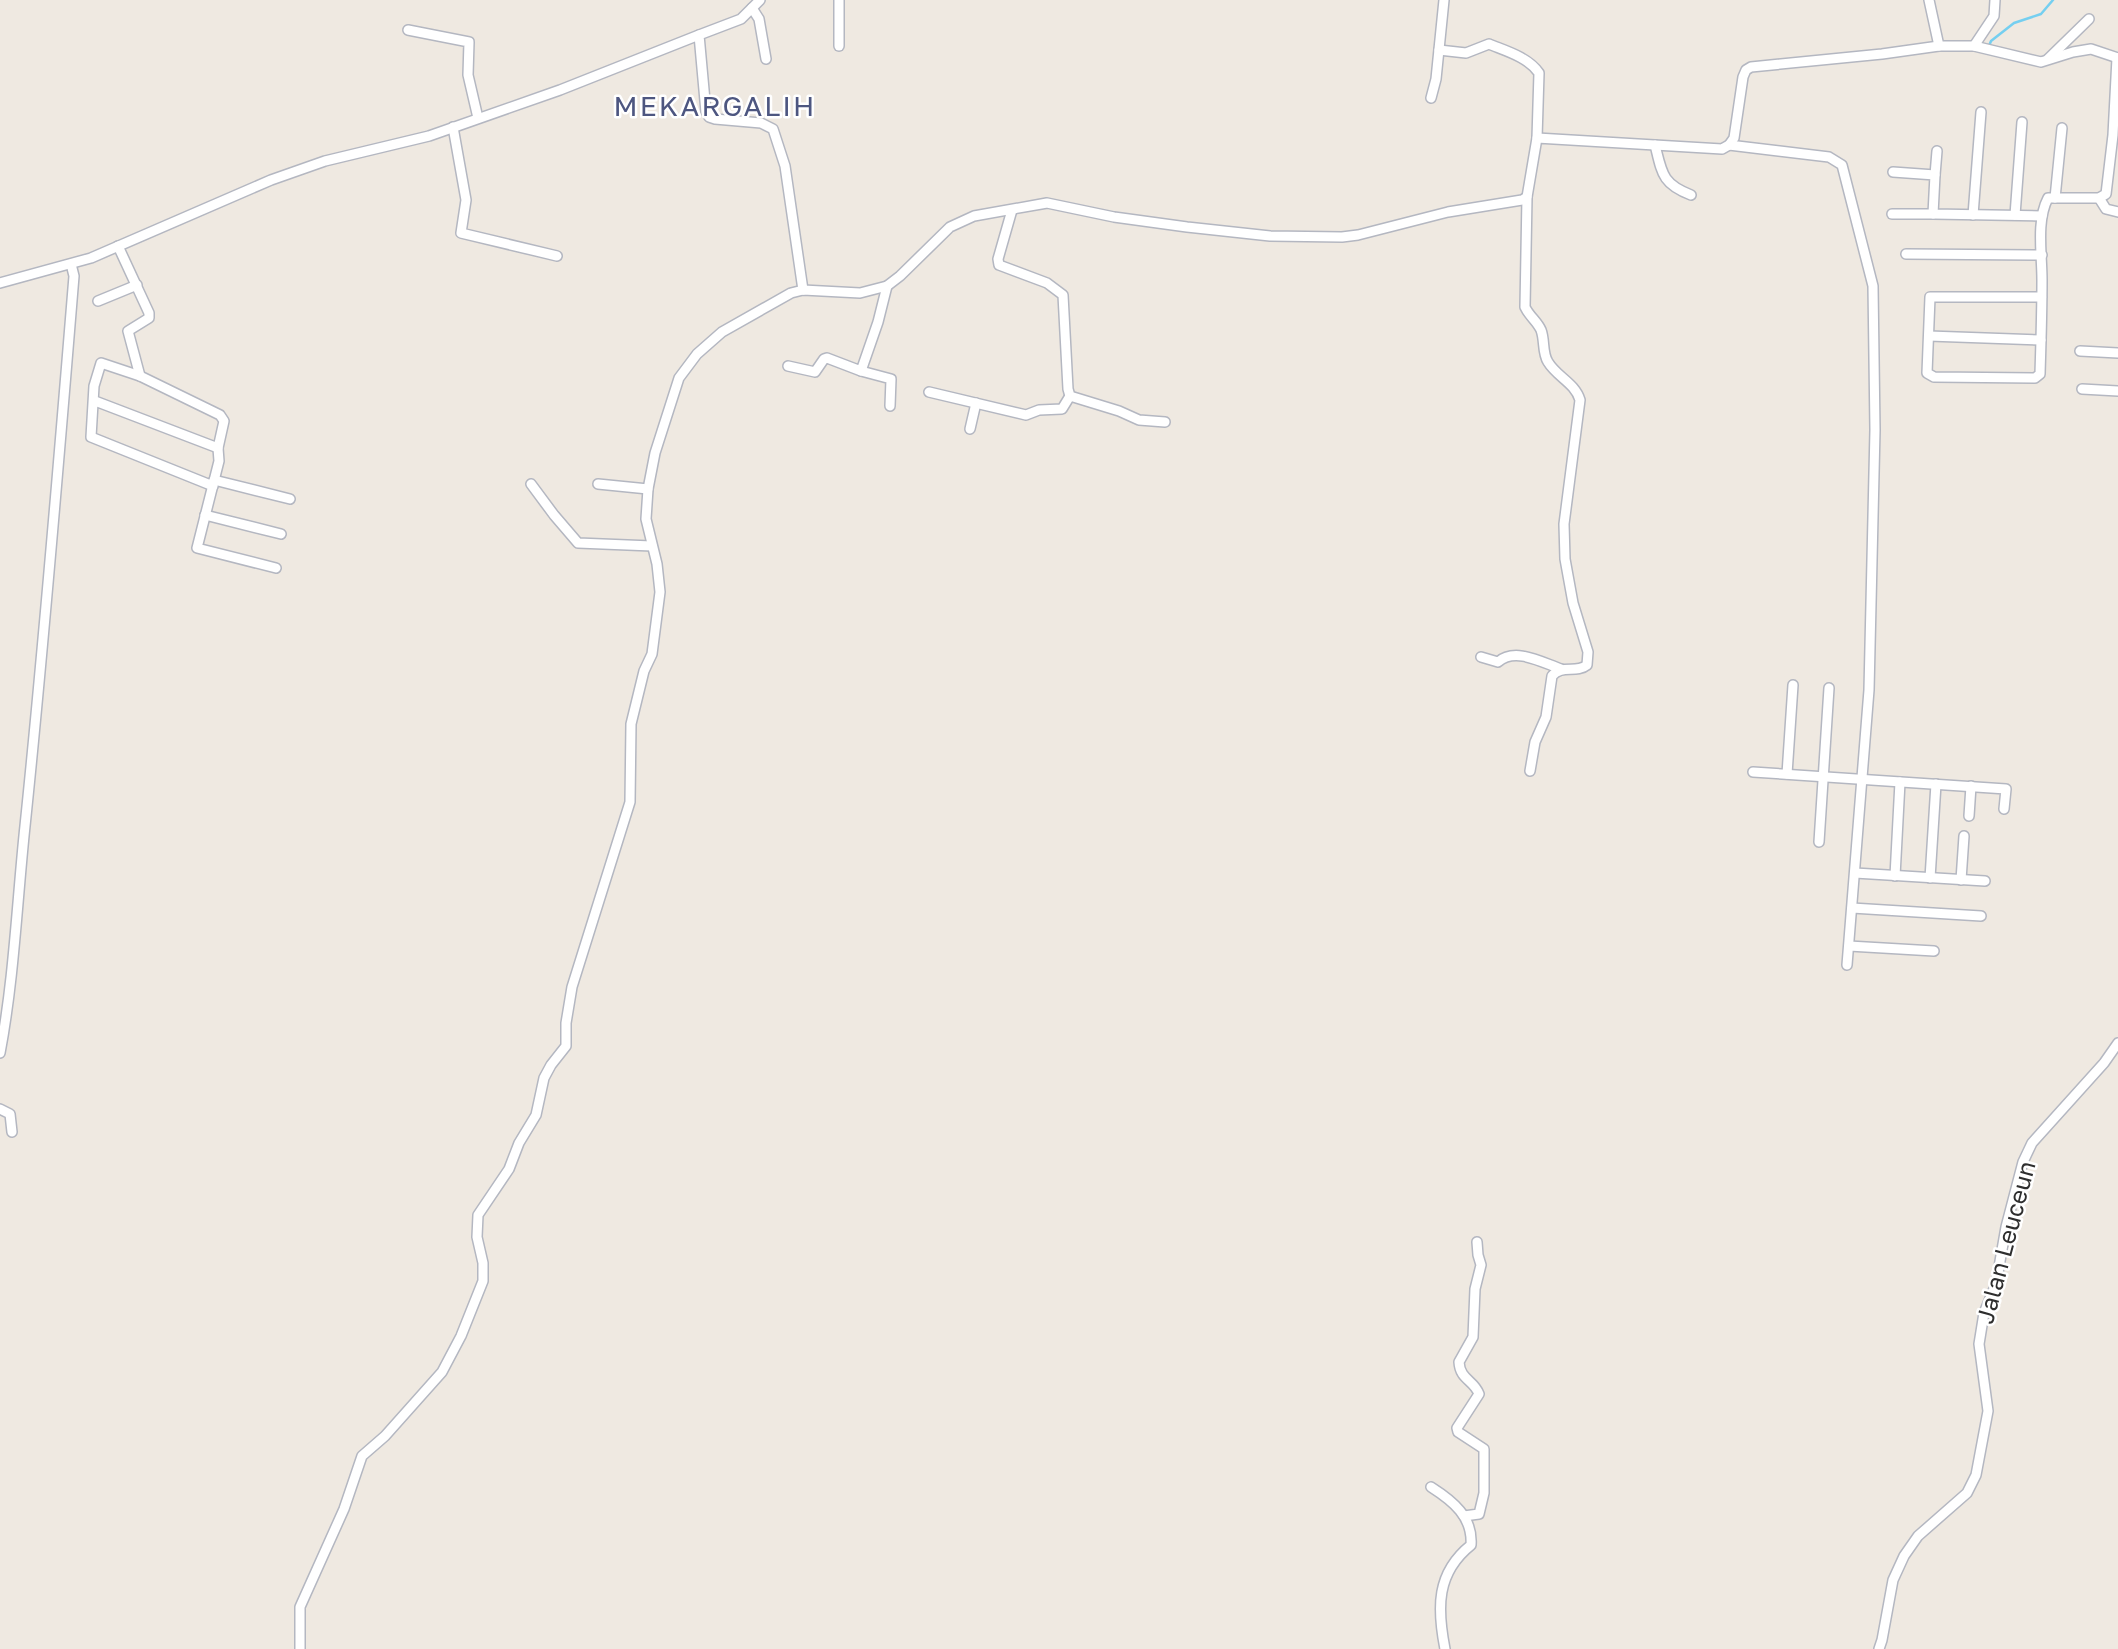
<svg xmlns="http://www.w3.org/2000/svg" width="2118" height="1649" viewBox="0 0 2118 1649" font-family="'Golos Text',sans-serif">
<rect width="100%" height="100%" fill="#efe9e1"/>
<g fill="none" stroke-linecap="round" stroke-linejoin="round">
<!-- stream -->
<polyline stroke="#75cff0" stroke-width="2.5" points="1989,46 1991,41 2014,23 2041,14 2053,0"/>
<!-- street casing -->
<g stroke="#b4b7c1" stroke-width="12">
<g id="street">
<polyline points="760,0 741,19 699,35 706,112 709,117 715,119 761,123 773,129 785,166 803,290"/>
<polyline points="1929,0 1939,46 1974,46 2041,62 2073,52 2091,49 2118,58"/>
<polyline points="752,8 759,19 766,59"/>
<polyline points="408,30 469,42 468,75 478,118"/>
<polyline points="839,46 839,0"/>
<polyline points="1974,46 1994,16 1995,0"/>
<path d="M1439,50L1466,53L1489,44C1506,51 1528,57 1539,73L1537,138"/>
<polyline points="2048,59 2089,19"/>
<polyline points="1431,98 1436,79 1444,0"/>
<polyline points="453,127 466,200 461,233 557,256"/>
<path d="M1655,145C1662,173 1662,184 1691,195"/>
<polyline points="1729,145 1829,157 1842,165 1873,286 1875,430 1869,690 1847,965"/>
<polyline points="1893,172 1935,175 1933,214 2042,216"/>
<polyline points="1935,175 1937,151"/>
<polyline points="2055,198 2062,128"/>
<polyline points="2099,198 2106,209 2118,212"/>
<polyline points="1012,210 998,259 999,265 1047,283 1063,295 1068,389 1070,396 1119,411 1139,420 1165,422"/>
<polyline points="1892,214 1933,214"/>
<polyline points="1973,215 1981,112"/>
<polyline points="2015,215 2022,122"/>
<polyline points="118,246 149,313 149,318 128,331 140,376"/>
<polyline points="1906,254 2042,255"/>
<polyline points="0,283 91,258 271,180 325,161 429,136 560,90 699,35"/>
<path d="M2042,297H1930L1927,373L1934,377L2035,378L2040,374C2041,342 2042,311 2042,280C2042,254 2036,221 2048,198H2099L2106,194L2113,135L2117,58"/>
<polyline points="98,301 137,285"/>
<polyline points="1929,336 2041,340"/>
<polyline points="2080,351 2118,353"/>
<polyline points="788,366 815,372 824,359 827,358 861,371 878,322 887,286"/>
<polyline points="861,371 891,379 890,406"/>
<polyline points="2082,389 2118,391"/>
<polyline points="929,392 1026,415 1039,410 1062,409 1070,396"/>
<polyline points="95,401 218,448 224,421 220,415 140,376 101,363 94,386 91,437 213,486"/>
<polyline points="970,429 976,403"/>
<polyline points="218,448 219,461 197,548 276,568"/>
<polyline points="214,480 290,499"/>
<polyline points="531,484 554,515 578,543 652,546"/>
<polyline points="598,484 648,489"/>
<polyline points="205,515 281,534"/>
<path d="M1481,657L1498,662C1515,647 1541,662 1561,669"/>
<path d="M1530,771L1535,742L1546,717L1552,676C1562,664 1576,674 1587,665L1588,652L1573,603L1565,559L1564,524L1580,400C1575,383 1557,377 1548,362C1542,353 1545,340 1541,330C1537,321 1529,316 1525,307L1527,197L1537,138L1722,149L1729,145L1734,138L1743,77L1746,70L1751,67L1882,54L1939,46"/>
<polyline points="1753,772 2006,789 2004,809"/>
<polyline points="1787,774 1793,685"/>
<polyline points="1969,816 1971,786"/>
<polyline points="1819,842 1829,688"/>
<polyline points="1855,873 1985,881"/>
<polyline points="1895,876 1900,782"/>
<polyline points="1930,878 1936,784"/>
<polyline points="1961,880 1964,836"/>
<polyline points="1852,908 1981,916"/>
<polyline points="1849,946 1934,951"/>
<path d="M0,1053C14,979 17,902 25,826C44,643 59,460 74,276L71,264"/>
<polyline points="0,1109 10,1114 12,1132"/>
<path d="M1431,1487C1453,1501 1473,1517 1471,1545C1436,1573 1437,1608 1445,1649"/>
<path d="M1464,1516L1479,1514L1484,1493V1449L1458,1432L1457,1428L1479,1394C1474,1380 1460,1380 1459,1362L1473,1337L1475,1289L1481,1265L1478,1255L1477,1242"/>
<polyline points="300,1649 300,1607 344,1509 362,1456 385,1436 442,1372 461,1336 483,1281 483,1263 477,1237 478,1215 509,1169 519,1143 536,1115 544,1078 551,1065 566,1046 566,1023 572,987 630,802 631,724 644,671 652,654 660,592 657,564 646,519 648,489 655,453 679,378 697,354 722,332 791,293 803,290 860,293 887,286 900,276 950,227 974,216 1047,203 1114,217 1187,227 1270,236 1342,237 1358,235 1448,212 1522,200 1527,197"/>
<polyline points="1879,1649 1882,1640 1893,1580 1904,1556 1918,1536 1967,1493 1976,1475 1988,1411 1979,1344 1984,1313 1996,1284 2006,1227 2023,1162 2032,1143 2104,1063 2118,1043"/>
</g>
</g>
<!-- street -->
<use href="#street" stroke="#fff" stroke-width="9"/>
</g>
<g text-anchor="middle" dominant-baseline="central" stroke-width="5" stroke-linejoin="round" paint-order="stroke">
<!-- street labels -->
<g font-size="24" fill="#2e2e2e" stroke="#fff">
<text transform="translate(2005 1242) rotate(-75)">Jalan Leuceun</text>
</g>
<!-- quarter labels -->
<g font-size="28" letter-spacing="2" fill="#4d5680" stroke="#fff">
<text x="715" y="105">MEKARGALIH</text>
</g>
</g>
</svg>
